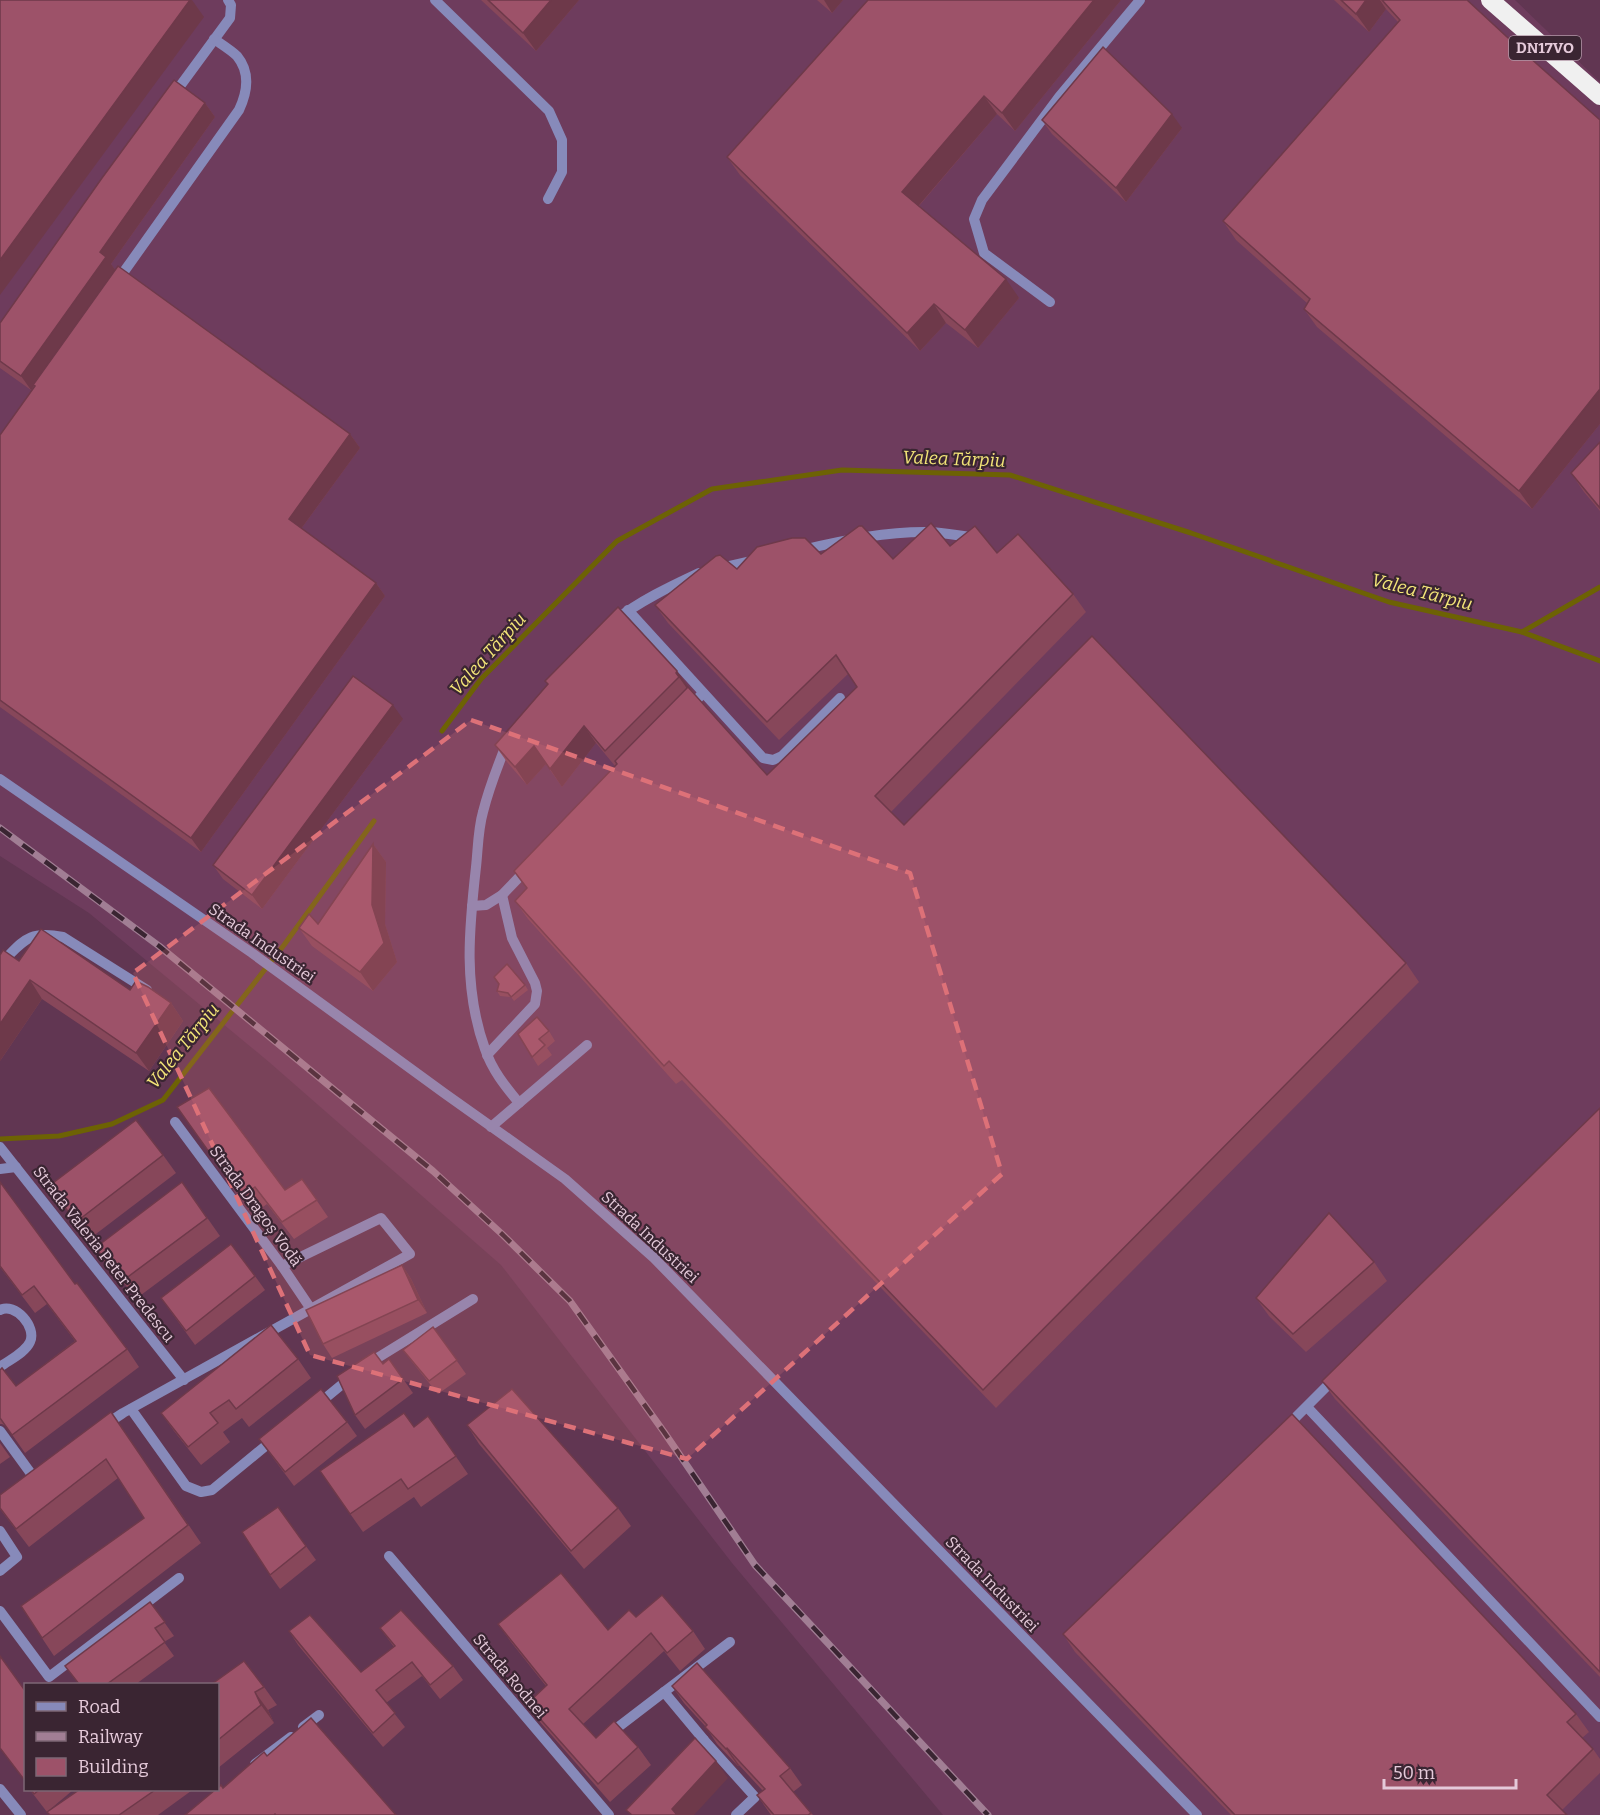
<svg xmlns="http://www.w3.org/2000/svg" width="1600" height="1815" viewBox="0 0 1600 1815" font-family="Bitter,serif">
<rect width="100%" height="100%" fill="#613652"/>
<!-- built -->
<polygon fill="#6e3c5d" points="0,0 1515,0 1600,82 1600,1815 943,1815 732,1563 501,1265 269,1062 89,913 0,856"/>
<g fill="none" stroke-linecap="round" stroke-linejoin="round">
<!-- stream -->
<g stroke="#6d6204" stroke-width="5">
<polyline points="1522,632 1600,661"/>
<polyline points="442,731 481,679 617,541 712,489 842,470 1010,475 1191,533 1389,602 1522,632 1600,587"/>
<polyline points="0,1139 59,1136 112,1124 163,1100 284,945 374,821"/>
</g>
<!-- minor -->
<g stroke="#878aba" stroke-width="10">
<polyline points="435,0 549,111 562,140 562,172 548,199"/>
<polyline points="172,97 230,18 231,5 228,0"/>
<path d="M118,280L239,110C247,93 251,73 237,56C231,50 221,44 214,39"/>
<polyline points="1050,302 984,253 974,219 982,200 1059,97 1140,0"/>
<path d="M802,550C844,540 888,531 931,532C946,533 961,536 977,538"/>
<polyline points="720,568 755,560"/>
<polyline points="628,610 763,758 773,760 782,756 840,698"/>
<path d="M614,621C640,601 669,587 699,573"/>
<polyline points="689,708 703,693"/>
<path d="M507,743C498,765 489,788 483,812C478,829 478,849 476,867C469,929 463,988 485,1049C492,1070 505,1086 519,1103"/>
<polyline points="0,779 252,953 444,1093 565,1179 654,1258 1197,1815"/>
<polyline points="472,906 486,905 502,895 527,869"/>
<path d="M0,964C24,941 27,930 63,937L147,990"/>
<polyline points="487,1055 535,1004 537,991 535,983 512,938 502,895"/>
<polyline points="175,1122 282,1266 311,1309"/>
<polyline points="491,1127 587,1045"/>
<polyline points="0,1147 184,1380"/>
<polyline points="0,1169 16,1167"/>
<path d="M0,1310C15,1302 37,1327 30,1342C25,1353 9,1360 0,1367"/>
<polyline points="366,1365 473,1299"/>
<polyline points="317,1405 351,1377"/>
<polyline points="1307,1407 1600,1717"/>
<polyline points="131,1409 186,1486 201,1492 212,1490 274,1439"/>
<polyline points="105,1425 123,1413 410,1254 381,1218 282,1266"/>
<polyline points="1285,1428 1335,1378"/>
<polyline points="0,1431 32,1475"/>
<polyline points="0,1531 17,1557 0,1571"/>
<polyline points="389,1556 609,1815"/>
<polyline points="0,1611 49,1677 179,1578"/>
<polyline points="664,1692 730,1642"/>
<polyline points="303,1727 319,1715"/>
<polyline points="617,1728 664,1692 704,1740"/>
<polyline points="691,1752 704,1740 755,1797 736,1815"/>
<polyline points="255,1764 291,1737"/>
<polyline points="0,1789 21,1815"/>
</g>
<!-- highway -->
<polyline stroke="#f0f0f0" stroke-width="18" points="1490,0 1600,96"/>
<!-- rail casing -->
<g stroke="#a17e94" stroke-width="7">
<polyline id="rail" points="0,828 159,946 433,1171 503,1235 570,1301 664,1432 755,1565 988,1815"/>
</g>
<!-- rail -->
<use href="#rail" stroke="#3a2532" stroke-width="4.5" stroke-dasharray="14" stroke-linecap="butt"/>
</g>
<!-- wall -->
<g fill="#87475a">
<polygon points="481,0 579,0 536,51"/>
<polygon points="817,0 843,0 832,13"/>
<polygon points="868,0 1121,0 1015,131 997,114 919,206 1019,298 978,348 946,323 920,351 740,175 727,157"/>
<polygon points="1334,0 1467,0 1520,49 1600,120 1600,424 1532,509 1317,327 1304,309 1307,303 1236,240 1223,221 1398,22 1386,9 1369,32"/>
<polygon points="205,103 215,117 111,264 115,270 350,434 360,448 301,529 376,583 385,596 201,852 0,707 0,435 35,387 34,386 31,390 0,368 0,323"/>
<polygon points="1042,120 1182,128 1126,202 1052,134"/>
<polygon points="1600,442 1600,511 1584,492 1571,473"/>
<polygon points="950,546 997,553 1073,594 1086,612 891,812 904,825 1406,963 1419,982 996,1408 682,1080 676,1084 528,919 515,901 527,889 514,871 615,766 596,743 562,787 546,764 527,785 507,762 495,745 618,607 690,689 767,775 857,687 848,674 779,740 668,623 655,605 737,569 821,554 893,559"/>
<polygon points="403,719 262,909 223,879 213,865"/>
<polygon points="373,844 386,862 385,924 397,962 373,991 312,946 299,928 318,924"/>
<polygon points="19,961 130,990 171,1003 183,1021 149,1071 42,999 0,1061"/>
<polygon points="525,985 528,990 514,1001 511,997 500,996 497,991"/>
<polygon points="549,1031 555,1041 547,1048 552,1055 538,1066 518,1034"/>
<polygon points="177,1107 285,1190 302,1179 328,1217 294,1239 267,1204 253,1214"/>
<polygon points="1600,1108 1600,1677 1335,1399 1322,1381"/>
<polygon points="163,1155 176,1173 88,1240 49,1186"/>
<polygon points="0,1182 75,1284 127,1349 139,1367 25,1453 6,1426 2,1424 0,1424 0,1370 16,1386 75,1341 47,1304 35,1313 0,1267"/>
<polygon points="182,1182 220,1236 137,1298 108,1266 95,1248"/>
<polygon points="1374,1262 1387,1281 1306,1352 1269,1316 1256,1298"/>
<polygon points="402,1265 411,1279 427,1313 332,1358 323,1344"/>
<polygon points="255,1276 265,1290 195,1345 161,1298"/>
<polygon points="433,1327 466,1374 438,1394 413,1363 403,1350"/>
<polygon points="298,1359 311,1378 249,1427 242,1418 223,1432 230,1442 201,1465 174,1431 161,1413"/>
<polygon points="389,1359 413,1393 365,1429 355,1415 383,1364"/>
<polygon points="111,1412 201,1543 54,1656 42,1638 144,1518 118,1478 29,1547 0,1509 0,1495"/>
<polygon points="428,1416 468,1474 421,1507 414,1497 363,1532 320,1471 414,1427"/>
<polygon points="347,1422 357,1436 294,1486 259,1439"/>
<polygon points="467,1425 618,1508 631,1526 584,1569 479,1444"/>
<polygon points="0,1443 10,1457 0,1464"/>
<polygon points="278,1507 316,1560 280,1589 270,1575"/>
<polygon points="150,1602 174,1636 164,1642 174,1656 136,1684 78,1684"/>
<polygon points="498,1624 608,1630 693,1631 705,1649 680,1671 664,1651 583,1724 596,1738 638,1747 651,1765 610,1802 540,1722 527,1704 546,1686 511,1642"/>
<polygon points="380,1628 453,1666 463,1680 440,1699 422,1676 386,1703 405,1727 383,1747 298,1645 289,1631 361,1672 394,1647"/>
<polygon points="1063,1634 1576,1714 1589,1732 1582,1738 1593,1749 1600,1759 1600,1773 1562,1810 1567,1815 1231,1815 1075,1652"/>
<polygon points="218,1684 264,1687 277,1705 268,1710 274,1723 218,1768"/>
<polygon points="672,1686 790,1768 802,1785 793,1792 813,1815 771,1815 757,1795 763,1791 739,1765 738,1766 717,1744 706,1727 684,1703"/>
<polygon points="30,1790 73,1790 47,1812"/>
<polygon points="79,1790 191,1790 190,1790 191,1791 158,1815 50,1815"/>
</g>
<!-- shaded-wall -->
<g fill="#6e394a">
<polygon points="190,0 192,0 204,17 0,295 0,260"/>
<polygon points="551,0 579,0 536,51 523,33"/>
<polygon points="824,0 843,0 832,13"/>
<polygon points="1094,0 1121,0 1015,131 1002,113"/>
<polygon points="1366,0 1380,0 1386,9 1369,32 1356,14"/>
<polygon points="984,96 997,114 915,210 902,192"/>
<polygon points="205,103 215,117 111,264 116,271 31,390 21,376 100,252"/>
<polygon points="1172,114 1182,128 1126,202 1116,188"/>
<polygon points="1006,279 1019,298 978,348 965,330"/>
<polygon points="934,304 946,323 920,351 907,333"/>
<polygon points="1600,389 1600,424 1532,509 1519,491"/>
<polygon points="350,434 360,448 298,533 289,519"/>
<polygon points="376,583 385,596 201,852 191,838"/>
<polygon points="677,671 690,689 688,690 676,673"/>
<polygon points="393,705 403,719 262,909 252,895"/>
<polygon points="584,726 596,743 562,787 550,769"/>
<polygon points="534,746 546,764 527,785 515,767"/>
<polygon points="373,844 386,862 385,924 397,962 373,991 360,972 372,905"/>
<polygon points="30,980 42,999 0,1061 0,1024"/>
<polygon points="171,1003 183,1021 149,1071 136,1053"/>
<polygon points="402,1265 411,1279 427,1313 418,1300"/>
<polygon points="255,1692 268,1710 274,1723 261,1705"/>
<polygon points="727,1748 739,1765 738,1766 726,1749"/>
<polygon points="716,1761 728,1778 694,1815 676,1815 672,1809"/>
</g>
<!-- building -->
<g fill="#9d5269" stroke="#6e394a" stroke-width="1.5">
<polygon points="0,0 190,0 0,260"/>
<polygon points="488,0 551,0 523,33"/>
<polygon points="868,0 1094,0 1002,113 984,96 902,192 1006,279 965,330 934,304 907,333 727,157"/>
<polygon points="1341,0 1366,0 1356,14"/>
<polygon points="1382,0 1467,0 1520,49 1600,120 1600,389 1519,491 1304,309 1310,299 1223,221 1400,20"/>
<polygon points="1103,47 1172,114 1116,188 1042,120"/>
<polygon points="174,80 205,103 100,252 106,257 21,376 0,361 0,323 102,178"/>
<polygon points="118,266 350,434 289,519 376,583 191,838 0,700 0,435 35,386 33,385"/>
<polygon points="1600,442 1600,508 1571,473"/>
<polygon points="931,523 950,546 975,526 997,553 1018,534 1073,594 875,796 904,825 1092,636 1406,963 983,1390 669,1061 664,1066 515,901 527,888 514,871 617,764 615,761 688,687 767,775 857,687 836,655 767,722 655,605 716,556 720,555 737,569 757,547 792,538 805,538 821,554 859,526 862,526 893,559"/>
<polygon points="618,607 677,671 676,673 679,677 605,751 584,726 550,769 534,746 515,767 495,745 548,684 545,681"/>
<polygon points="353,676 393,705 252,895 213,865"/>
<polygon points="373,844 372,905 384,943 360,972 299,928 309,914 318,924"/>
<polygon points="41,929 130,990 136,981 148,987 171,1003 136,1053 30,980 0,1024 0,955 3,950 19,961"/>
<polygon points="507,964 525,985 511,997 508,993 497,991 499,984 494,977"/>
<polygon points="537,1017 549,1031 539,1039 545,1045 532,1057 518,1034"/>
<polygon points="209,1088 285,1190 302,1179 317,1200 282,1222 255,1187 241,1197 177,1107"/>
<polygon points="1600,1108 1600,1672 1322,1381"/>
<polygon points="136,1120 163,1155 76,1222 49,1186"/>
<polygon points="0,1182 75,1284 77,1283 127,1349 12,1435 0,1418 0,1370 2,1368 16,1386 76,1341 34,1286 22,1295 0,1266"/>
<polygon points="182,1182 207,1218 125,1279 95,1248"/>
<polygon points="1329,1213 1374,1262 1293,1334 1256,1298"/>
<polygon points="231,1244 255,1276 186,1331 161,1298"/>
<polygon points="402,1265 418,1300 323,1344 306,1310"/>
<polygon points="271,1325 298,1359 236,1409 229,1400 210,1413 218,1423 188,1447 161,1413"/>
<polygon points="433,1327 457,1360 429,1381 403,1350"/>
<polygon points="374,1352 383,1364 389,1359 403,1379 355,1415 337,1376"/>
<polygon points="321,1389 347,1422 285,1472 259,1439"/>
<polygon points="512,1389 618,1508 571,1551 467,1425"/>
<polygon points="111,1412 188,1525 42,1638 21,1606 144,1518 106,1459 16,1529 0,1508 0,1495"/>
<polygon points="404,1413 414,1427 428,1416 456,1456 408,1489 401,1479 350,1514 320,1471"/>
<polygon points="1292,1414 1576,1714 1567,1722 1593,1749 1547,1795 1567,1815 1235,1815 1063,1634"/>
<polygon points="278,1507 306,1546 270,1575 242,1532"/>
<polygon points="561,1573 608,1630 629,1610 636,1617 662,1595 693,1631 667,1653 651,1633 569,1709 596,1738 614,1721 638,1747 598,1784 527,1704 547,1685 498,1624"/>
<polygon points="150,1602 165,1622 155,1628 165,1642 107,1684 79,1684 65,1666"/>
<polygon points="401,1610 453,1666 430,1685 412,1662 376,1690 395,1713 373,1733 289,1631 310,1615 361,1672 395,1646 380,1628"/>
<polygon points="0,1656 26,1692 26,1782 0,1748"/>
<polygon points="244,1661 264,1687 255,1692 261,1705 218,1740 218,1684 212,1684"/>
<polygon points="697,1663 790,1768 780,1776 811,1813 808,1815 774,1815 757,1795 765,1789 727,1748 726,1749 705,1727 707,1725 672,1686"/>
<polygon points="311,1718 396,1815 276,1815 275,1814 274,1815 185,1815 215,1790 218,1790 218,1788 221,1785 223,1788 264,1752 267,1756"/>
<polygon points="695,1738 716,1761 672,1809 677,1815 632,1815 626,1810"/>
<polygon points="31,1790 39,1790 34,1794"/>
<polygon points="79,1790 155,1790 119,1815 50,1815 47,1812"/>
</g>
<!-- marked area -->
<path fill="#dd7178" fill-opacity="0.2" stroke="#dd7178" stroke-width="4.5" stroke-dasharray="12 8" stroke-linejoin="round" d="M471,720L910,873L1002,1174L687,1459L310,1355L133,973Z"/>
<g text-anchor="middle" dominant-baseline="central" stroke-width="4.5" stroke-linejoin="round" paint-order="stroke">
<!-- shield labels -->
<rect fill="#3a2532" stroke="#b298a8" stroke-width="1.5" x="1509" y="36" width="72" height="24" rx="4.5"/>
<g font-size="15" font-weight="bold" fill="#e5cada">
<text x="1545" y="48">DN17VO</text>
</g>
<!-- street labels -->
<g font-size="16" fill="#e5cada" stroke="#3a2532">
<text transform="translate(262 943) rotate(35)">Strada Industriei</text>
<text transform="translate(256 1206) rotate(54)">Strada Dragoș Vodă</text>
<text transform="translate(650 1237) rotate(43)">Strada Industriei</text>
<text transform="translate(104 1254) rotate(52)">Strada Valeria Peter Predescu</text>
<text transform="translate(992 1584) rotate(46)">Strada Industriei</text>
<text transform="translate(510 1676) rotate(50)">Strada Rodnei</text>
</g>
<!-- water labels -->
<g font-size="18" font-style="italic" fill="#f3e578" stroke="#3a2532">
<text transform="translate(954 459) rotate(2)">Valea Tărpiu</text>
<text transform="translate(1422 592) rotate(14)">Valea Tărpiu</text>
<text transform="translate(488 654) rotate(-48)">Valea Tărpiu</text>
<text transform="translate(183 1046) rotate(-51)">Valea Tărpiu</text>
</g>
</g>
<!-- legend -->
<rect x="24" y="1683" width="195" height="108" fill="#3a2532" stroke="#7e6775" stroke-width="1.5"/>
<rect x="36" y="1702" width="30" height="9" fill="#878aba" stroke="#7e6775" stroke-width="1.5"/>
<text x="78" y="1713" font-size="18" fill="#e5cada">Road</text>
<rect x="36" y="1732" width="30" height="9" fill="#a17e94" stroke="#7e6775" stroke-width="1.5"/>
<text x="78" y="1743" font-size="18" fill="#e5cada">Railway</text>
<rect x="36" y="1758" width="30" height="18" fill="#9d5269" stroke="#7e6775" stroke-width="1.5"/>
<text x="78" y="1773" font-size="18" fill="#e5cada">Building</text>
<!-- scale -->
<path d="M1384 1779v9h132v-9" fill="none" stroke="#e5cada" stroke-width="3"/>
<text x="1393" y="1779" font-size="18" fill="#e5cada" stroke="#3a2532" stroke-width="4.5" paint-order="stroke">50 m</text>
</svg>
